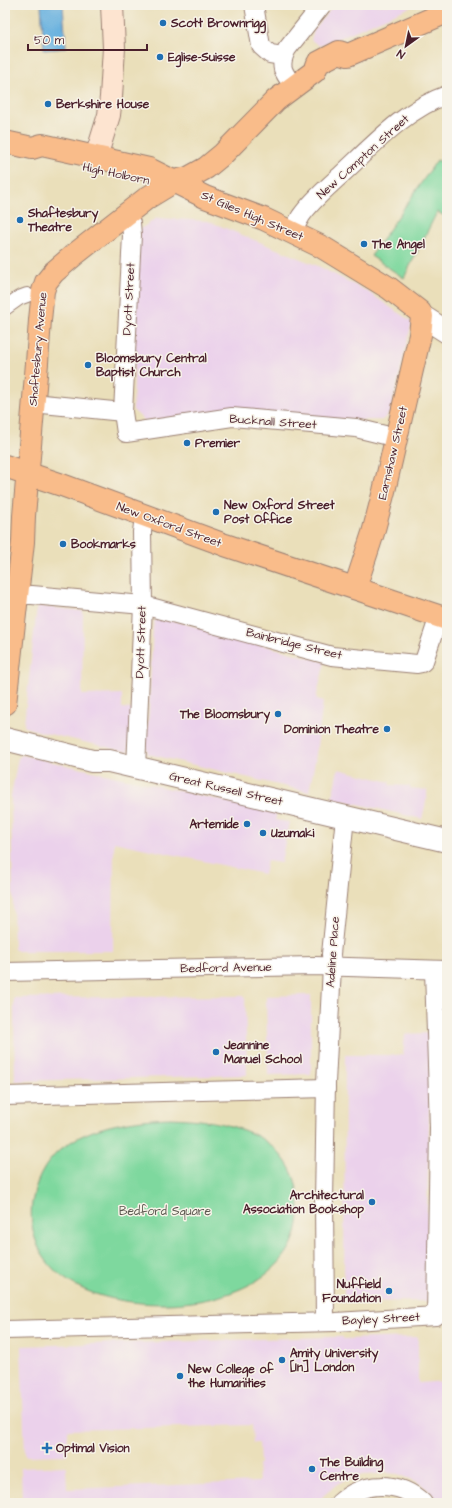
<svg xmlns="http://www.w3.org/2000/svg" width="452" height="1508" viewBox="0 0 452 1508" font-family="'Architects Daughter',sans-serif">
<rect width="100%" height="100%" fill="#f7f3e8"/>
<filter id="ink" filterUnits="userSpaceOnUse"><feTurbulence type="fractalNoise" baseFrequency=".025" numOctaves="2"/><feDisplacementMap in="SourceGraphic" scale="8" xChannelSelector="R" yChannelSelector="G"/><feConvolveMatrix kernelMatrix="1 2 1 2 8 2 1 2 1" color-interpolation-filters="sRGB"/></filter>
<filter id="wash" filterUnits="userSpaceOnUse"><feTurbulence type="fractalNoise" baseFrequency=".012" numOctaves="4" result="noise"/><feDisplacementMap in="SourceGraphic" scale="16" xChannelSelector="R" yChannelSelector="G"/><feGaussianBlur stdDeviation="0.9" result="paint"/><feColorMatrix in="noise" values="0 0 0 0 0 0 0 0 0 0 0 0 0 0 0 0 0 1.4 0 .05"/><feComposite in="paint" operator="in"/></filter>
<g filter="url(#wash)">
<rect width="100%" height="100%" fill="#eadfba"/>
<!-- built -->
<g fill="#ebd1eb">
<polygon points="334,5 415,5 320,46 311,40 314,30"/>
<polygon points="157,218 208,221 318,266 368,292 412,322 390,413 382,420 352,420 223,412 145,421 133,410 139,230"/>
<polygon points="37,606 83,611 82,695 122,694 122,708 132,709 128,752 45,733 25,727 24,724"/>
<polygon points="158,619 166,621 167,619 325,662 316,698 323,702 315,761 309,792 148,754 146,746 149,709 153,627 155,620"/>
<polygon points="22,755 276,813 276,820 289,822 281,863 267,861 264,874 114,842 113,951 18,951 14,949 11,796 18,758"/>
<polygon points="338,769 390,782 389,785 410,786 410,788 427,790 427,797 422,819 332,798"/>
<polygon points="311,995 311,1074 268,1075 266,996"/>
<polygon points="245,996 247,1075 15,1081 14,998"/>
<polygon points="431,1033 427,1216 427,1301 344,1302 345,1055 403,1055 405,1034"/>
<polygon points="332,1337 343,1337 343,1339 418,1337 418,1383 447,1381 447,1503 440,1503 427,1489 416,1481 398,1474 387,1473 363,1475 349,1478 337,1484 323,1496 318,1503 67,1503 67,1499 22,1500 21,1468 64,1466 66,1468 67,1489 259,1482 258,1464 260,1464 259,1443 253,1443 252,1425 67,1430 67,1455 25,1456 21,1346"/>
</g>
<!-- green -->
<g fill="#7ed89e" stroke="#647c64">
<polygon points="437,160 447,164 447,217 437,212 404,278 371,256"/>
<path d="M170,1118C199,1119 226,1122 253,1134C275,1144 293,1165 297,1189C314,1273 228,1305 159,1304C112,1303 51,1290 35,1238C31,1225 30,1211 33,1198C37,1176 49,1156 68,1144C94,1125 139,1119 170,1118Z"/>
</g>
<!-- water -->
<polygon fill="#67b1df" stroke="#586885" points="41,5 63,5 66,48 44,50"/>
</g>
<g filter="url(#ink)">
<g fill="none" stroke-linecap="round" stroke-linejoin="round">
<!-- pedestrian casing -->
<g stroke="#9a7f72" stroke-width="16">
<polyline id="pedestrian" points="5,308 19,298 27,295"/>
</g>
<!-- minor casing -->
<g stroke="#9a7f72" stroke-width="20">
<g id="minor">
<polyline points="254,5 261,46 270,54 283,56"/>
<path d="M294,86C283,73 278,66 287,49L322,5"/>
<polyline points="126,214 131,223 132,235 123,412 126,433 232,417 356,428 397,438"/>
<path d="M292,233C295,227 298,221 301,216C312,200 328,187 342,174C372,146 407,108 447,95"/>
<polyline points="33,403 123,412"/>
<polyline points="17,595 32,595 143,605 332,656 417,664 422,663 424,661 439,616"/>
<polyline points="136,768 143,605 142,532 144,516"/>
<polyline points="5,972 315,966 447,970"/>
<polyline points="5,1096 326,1088"/>
<polyline points="325,1322 324,1201 326,1083 332,967 331,954 345,817"/>
<polyline points="5,1330 336,1322 436,1316 439,1128 434,970"/>
<path d="M339,1503C363,1481 399,1480 423,1503"/>
</g>
</g>
<!-- tertiary casing -->
<g stroke="#9a7f72" stroke-width="24">
<g id="tertiary">
<polyline points="422,316 447,332"/>
<polyline points="5,739 92,761 109,761 447,841"/>
</g>
</g>
<!-- secondary casing -->
<g stroke="#9a7f72" stroke-width="24">
<polyline id="secondary" points="96,157 109,115 111,97 114,48 112,5"/>
</g>
<!-- primary casing -->
<g stroke="#9a7f72" stroke-width="24">
<g id="primary">
<polyline points="5,142 32,148 42,145 149,169 205,197 264,219 322,247 389,288 420,312 422,316 420,335 384,491 373,533 355,588"/>
<polyline points="5,466 62,485 225,545 447,619"/>
<polyline points="5,704 23,542 24,516 37,363 40,320 43,291 46,282 54,272 74,255 147,198 175,181 188,178 206,168 223,154 276,100 315,71 318,63 339,52 348,55 447,12"/>
</g>
</g>
<!-- pedestrian -->
<use href="#pedestrian" stroke="#fff" stroke-width="14"/>
<!-- minor -->
<use href="#minor" stroke="#fff" stroke-width="18"/>
<!-- tertiary -->
<use href="#tertiary" stroke="#fff" stroke-width="22"/>
<!-- secondary -->
<use href="#secondary" stroke="#fde4d0" stroke-width="22"/>
<!-- primary -->
<use href="#primary" stroke="#f9bc8a" stroke-width="22"/>
</g>
</g>
<!-- markers -->
<g fill="#1f6fb2" stroke="#f7f3e8" stroke-width="1.5">
<circle cx="163" cy="23" r="4"/>
<circle cx="160" cy="57" r="4"/>
<circle cx="48" cy="104" r="4"/>
<circle cx="20" cy="220" r="4"/>
<circle cx="364" cy="244" r="4"/>
<circle cx="88" cy="365" r="4"/>
<circle cx="187" cy="443" r="4"/>
<circle cx="216" cy="512" r="4"/>
<circle cx="63" cy="544" r="4"/>
<circle cx="278" cy="714" r="4"/>
<circle cx="387" cy="729" r="4"/>
<circle cx="247" cy="824" r="4"/>
<circle cx="263" cy="833" r="4"/>
<circle cx="216" cy="1052" r="4"/>
<circle cx="372" cy="1202" r="4"/>
<circle cx="389" cy="1291" r="4"/>
<circle cx="282" cy="1360" r="4"/>
<circle cx="180" cy="1376" r="4"/>
<path d="M45 1442h4v4h4v4h-4v4h-4v-4h-4v-4h4z"/>
<circle cx="312" cy="1469" r="4"/>
</g>
<g text-anchor="middle" dominant-baseline="central" stroke-width="3" stroke-linejoin="round" paint-order="stroke">
<!-- poi labels -->
<g font-size="12" font-weight="bold" fill="#4a1f2b" stroke="#f7f3e8" text-anchor="start">
<text x="171" y="23">Scott Brownrigg</text>
<text x="168" y="57">Eglise-Suisse</text>
<text x="56" y="104">Berkshire House</text>
<text x="28" y="213">Shaftesbury<tspan x="28" dy="14">Theatre</tspan></text>
<text x="372" y="244">The Angel</text>
<text x="96" y="358">Bloomsbury Central<tspan x="96" dy="14">Baptist Church</tspan></text>
<text x="195" y="443">Premier</text>
<text x="224" y="505">New Oxford Street<tspan x="224" dy="14">Post Office</tspan></text>
<text x="71" y="544">Bookmarks</text>
<text x="270" y="714" text-anchor="end">The Bloomsbury</text>
<text x="379" y="729" text-anchor="end">Dominion Theatre</text>
<text x="239" y="824" text-anchor="end">Artemide</text>
<text x="271" y="833">Uzumaki</text>
<text x="224" y="1045">Jeannine<tspan x="224" dy="14">Manuel School</tspan></text>
<text x="364" y="1195" text-anchor="end">Architectural<tspan x="364" dy="14">Association Bookshop</tspan></text>
<text x="381" y="1284" text-anchor="end">Nuffield<tspan x="381" dy="14">Foundation</tspan></text>
<text x="290" y="1353">Amity University<tspan x="290" dy="14">[In] London</tspan></text>
<text x="188" y="1369">New College of<tspan x="188" dy="14">the Humanities</tspan></text>
<text x="56" y="1448">Optimal Vision</text>
<text x="320" y="1462">The Building<tspan x="320" dy="14">Centre</tspan></text>
</g>
<!-- street labels -->
<g font-size="12" fill="#4a1f2b" stroke="#f7f3e8">
<text transform="translate(363 157) rotate(-42)">New Compton Street</text>
<text transform="translate(116 174) rotate(12)">High Holborn</text>
<text transform="translate(252 216) rotate(23)">St Giles High Street</text>
<text transform="translate(129 299) rotate(-87)">Dyott Street</text>
<text transform="translate(38 349) rotate(-85)">Shaftesbury Avenue</text>
<text transform="translate(273 422) rotate(4)">Bucknall Street</text>
<text transform="translate(393 453) rotate(-77)">Earnshaw Street</text>
<text transform="translate(169 525) rotate(20)">New Oxford Street</text>
<text transform="translate(141 642) rotate(-88)">Dyott Street</text>
<text transform="translate(294 644) rotate(14)">Bainbridge Street</text>
<text transform="translate(226 789) rotate(13)">Great Russell Street</text>
<text transform="translate(333 952) rotate(-86)">Adeline Place</text>
<text transform="translate(226 968) rotate(-1)">Bedford Avenue</text>
<text transform="translate(381 1319) rotate(-3)">Bayley Street</text>
</g>
<!-- park labels -->
<g font-size="12" fill="#5a564e" stroke="#f7f3e8">
<text x="165" y="1211">Bedford Square</text>
</g>
</g>
<!-- margin -->
<rect width="452" height="1508" fill="none" stroke="#f7f3e8" stroke-width="20"/>
<!-- north arrow -->
<g transform="translate(406 46) rotate(213)" stroke="#f7f3e8" stroke-width="3" paint-order="stroke">
<path d="M0-3L7 15L0 10L-7 15Z" fill="#4a1f2b"/>
<text y="-6" font-size="11" font-weight="bold" text-anchor="middle" fill="#4a1f2b">N</text>
</g>
<!-- scale -->
<path d="M28 44v6h119v-6" fill="none" stroke="#4a1f2b" stroke-width="2"/>
<text x="34" y="44" font-size="12" fill="#4a1f2b" stroke="#f7f3e8" stroke-width="3" paint-order="stroke">50 m</text>
</svg>
